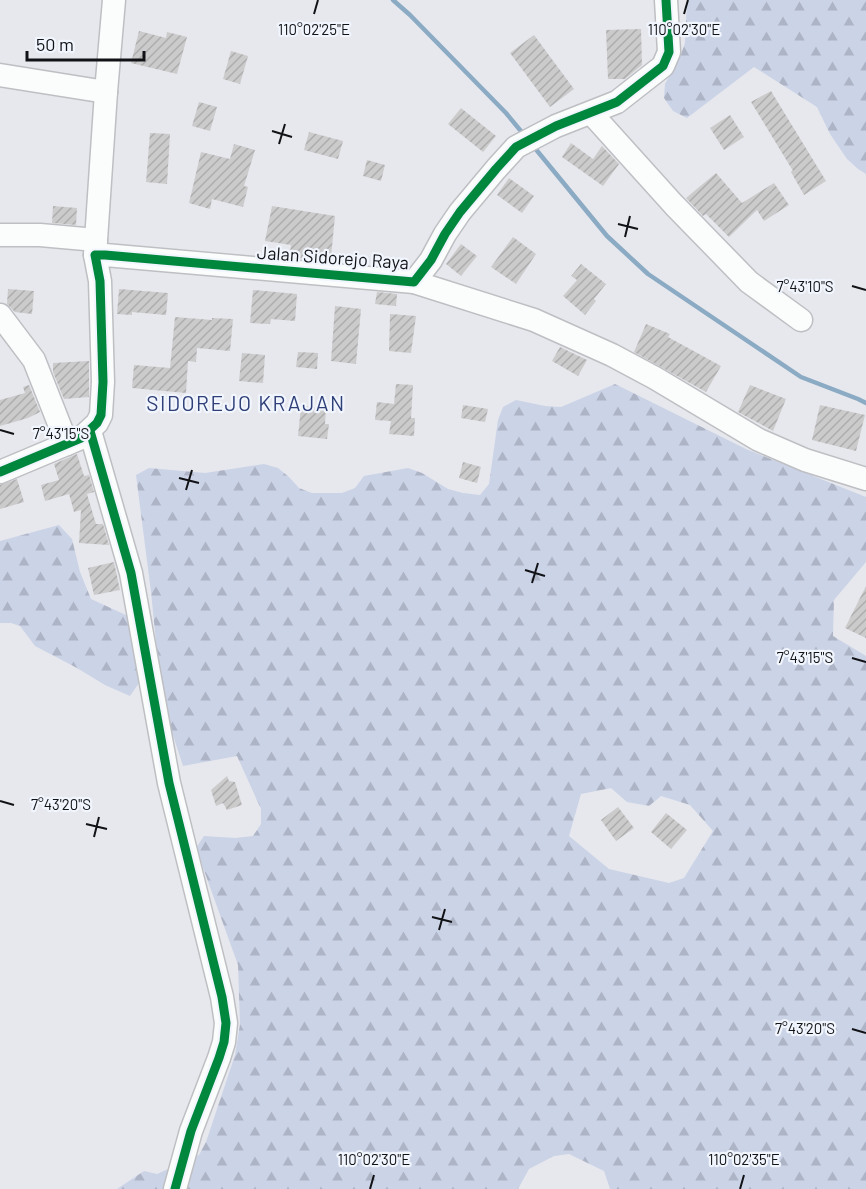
<svg xmlns="http://www.w3.org/2000/svg" width="866" height="1189" viewBox="0 0 866 1189" font-family="Barlow,sans-serif">
<defs>
<pattern id="forest-firs" width="22" height="20" patternUnits="userSpaceOnUse" patternTransform="scale(1.5)"><rect width="22" height="20" fill="#cbd3e7"/><path d="M5 1l3.5 6h-7zM16 11l3.5 6h-7z" fill="#adb4c5"/></pattern>
<pattern id="building-hatch" width="6" height="6" patternUnits="userSpaceOnUse" patternTransform="scale(1.5)"><rect width="6" height="6" fill="#cccbcc"/><path d="M-1 1l2-2M0 6l6-6M5 7l2-2" fill="none" stroke="#aeadae"/></pattern>
</defs>
<rect width="100%" height="100%" fill="#e7e8ed"/>
<!-- forest -->
<g fill="url(#forest-firs)" fill-rule="evenodd">
<polygon points="687,0 866,0 866,174 858,169 847,159 830,134 817,107 754,67 687,118 673,111 664,98 665,84 680,57 685,43"/>
<path d="M615,384L746,449L866,497V562L834,600L833,636L866,656V1189H610L604,1171L569,1154L554,1156L529,1169L518,1189H117L144,1171L157,1174L199,1155L206,1142L235,1055L240,1024L238,965L196,848L204,836L235,838L253,836L261,824V809L237,756L183,766L162,701L151,592L136,475L149,468L205,473L264,464L278,468L289,477L299,488L312,493H342L355,488L364,476L408,468L422,473L448,489L463,493L480,495L489,484L498,420L503,407L516,400L545,406L561,407ZM611,788L627,802L649,806L661,796L690,805L713,831L684,878L669,883L609,869L569,836L581,794Z"/>
<polygon points="59,525 72,539 80,572 91,599 128,616 141,680 130,696 105,685 77,668 35,646 20,626 11,623 0,623 0,541"/>
</g>
<g fill="none" stroke-linecap="round" stroke-linejoin="round">
<!-- stream -->
<g stroke="#8baac3" stroke-width="4.5">
<polyline points="393,0 410,15 506,113 525,136"/>
<polyline points="534,147 607,236 648,274 801,377 858,399 866,403"/>
</g>
</g>
<!-- building -->
<g fill="url(#building-hatch)">
<polygon points="641,29 642,65 625,79 608,79 606,30"/>
<polygon points="139,31 166,38 167,32 187,37 177,74 131,63"/>
<polygon points="534,35 574,89 550,107 510,53"/>
<polygon points="231,51 248,56 240,84 223,79"/>
<polygon points="771,91 826,181 804,195 791,172 793,171 751,102"/>
<polygon points="199,102 217,107 210,131 192,126"/>
<polygon points="461,108 496,136 483,152 448,124"/>
<polygon points="730,115 744,137 724,150 710,128"/>
<polygon points="309,132 343,141 338,159 304,150"/>
<polygon points="150,133 170,134 167,184 146,182"/>
<polygon points="571,143 593,159 602,146 619,164 603,186 562,157"/>
<polygon points="234,144 255,150 244,186 248,187 243,207 212,199 210,209 189,203 201,152 230,159"/>
<polygon points="367,160 385,165 381,181 363,176"/>
<polygon points="716,173 742,203 774,183 789,205 764,221 757,210 729,237 706,214 703,216 686,198"/>
<polygon points="509,178 534,196 522,213 497,195"/>
<polygon points="53,206 77,208 76,225 52,223"/>
<polygon points="272,206 335,216 331,257 307,253 306,259 289,258 291,245 265,241"/>
<polygon points="513,237 536,254 516,284 491,267"/>
<polygon points="461,244 477,256 461,276 446,264"/>
<polygon points="581,264 606,284 594,299 596,301 585,315 563,296 577,280 571,276"/>
<polygon points="8,289 34,291 32,314 15,312 7,304"/>
<polygon points="119,289 168,293 166,315 132,312 132,315 117,314"/>
<polygon points="253,290 297,294 295,321 271,319 270,324 250,323"/>
<polygon points="377,292 397,294 396,306 375,304"/>
<polygon points="335,306 361,309 356,364 331,361"/>
<polygon points="390,314 416,316 411,353 389,351"/>
<polygon points="175,317 212,320 212,318 233,319 230,351 197,348 196,362 188,361 186,393 132,388 134,365 170,368"/>
<polygon points="646,324 670,334 668,337 721,366 706,392 634,352"/>
<polygon points="560,347 587,360 578,376 552,361"/>
<polygon points="298,352 318,353 317,369 296,367"/>
<polygon points="242,353 265,355 263,383 239,381"/>
<polygon points="89,361 89,397 64,399 53,372 53,363"/>
<polygon points="396,384 413,385 411,418 415,418 414,436 389,434 391,421 375,420 377,402 394,404"/>
<polygon points="29,385 40,412 28,418 0,426 0,400 25,393 23,387"/>
<polygon points="750,385 786,399 773,431 738,412"/>
<polygon points="463,405 488,409 485,422 461,418"/>
<polygon points="820,405 865,415 856,451 812,440"/>
<polygon points="301,406 326,408 325,424 329,424 327,439 298,436"/>
<polygon points="77,454 84,476 89,475 94,492 87,494 96,524 103,524 109,545 79,543 81,510 74,512 69,494 45,501 41,485 59,480 54,464"/>
<polygon points="463,462 481,467 477,483 459,478"/>
<polygon points="17,479 24,502 0,509 0,485"/>
<polygon points="114,562 120,590 94,595 88,568"/>
<polygon points="866,586 866,638 845,628"/>
<polygon points="227,776 229,781 235,782 242,805 227,810 223,803 216,806 211,790"/>
<polygon points="618,807 634,828 616,841 601,820"/>
<polygon points="666,813 687,830 671,849 651,832"/>
</g>
<g fill="none" stroke-linecap="round" stroke-linejoin="round">
<!-- minor casing -->
<g stroke="#bebfc3" stroke-width="25">
<g id="minor">
<polyline points="0,75 106,92"/>
<polyline points="591,113 674,205 749,282 801,320"/>
<polyline points="0,235 40,235 96,240"/>
<polyline points="95,255 106,92 114,0"/>
<polyline points="414,282 534,320 612,355 655,378 759,440 805,460 866,479"/>
<polyline points="0,315 34,360 67,444"/>
<polyline points="90,431 131,573 169,783 222,997 226,1023 224,1042 219,1058 191,1131 175,1189"/>
<polyline points="0,472 81,438 97,423 101,415 103,382 100,281 95,255 105,255 414,282 431,260 445,234 460,212 496,169 516,147 556,126 617,102 663,66 669,52 666,0"/>
</g>
</g>
<!-- minor -->
<use href="#minor" stroke="#fbfcfc" stroke-width="22"/>
<!-- cycleway casing -->
<g stroke="#f1f5fd" stroke-width="13">
<g id="cycleway">
<polyline points="90,431 131,573 169,783 222,997 226,1023 224,1042 219,1058 191,1131 175,1189"/>
<polyline points="0,472 81,438 97,423 101,415 103,382 100,281 95,255 105,255 414,282 431,260 445,234 460,212 496,169 516,147 556,126 617,102 663,66 669,52 666,0"/>
</g>
</g>
<!-- cycleway -->
<use href="#cycleway" stroke="#00873e" stroke-width="9"/>
</g>
<!-- ticks -->
<path fill="none" stroke="#111215" stroke-width="2" d="M314,14L318,0M684,14L688,0M272,131L292,137M279,144L285,124M618,224L638,229M625,237L630,216M852,286L866,290M0,430L14,434M179,478L199,483M186,490L192,470M525,570L545,576M532,583L538,563M852,658L866,662M0,801L14,805M86,824L107,829M94,837L99,817M432,917L452,922M439,930L445,909M852,1029L866,1033M370,1189L374,1175M740,1189L744,1175"/>
<g text-anchor="middle" dominant-baseline="central" stroke-width="4.5" stroke-linejoin="round" paint-order="stroke">
<!-- street labels -->
<g font-size="18" fill="#111215" stroke="#f1f5fd">
<text transform="translate(333 257) rotate(4)">Jalan Sidorejo Raya</text>
</g>
<!-- quarter labels -->
<g font-size="21" letter-spacing="1.5" fill="#2f3f78" stroke="#f1f5fd">
<text x="246" y="402">SIDOREJO KRAJAN</text>
</g>
</g>
<g font-size="15" text-anchor="middle" fill="#111215" stroke="#f1f5fd" stroke-width="4.5" stroke-linejoin="round" paint-order="stroke">
<text x="314" y="35">110°02'25"E</text>
<text x="684" y="35">110°02'30"E</text>
<text x="805" y="292">7°43'10"S</text>
<text x="61" y="439">7°43'15"S</text>
<text x="805" y="663">7°43'15"S</text>
<text x="61" y="810">7°43'20"S</text>
<text x="805" y="1034">7°43'20"S</text>
<text x="374" y="1165">110°02'30"E</text>
<text x="744" y="1165">110°02'35"E</text>
</g>
<!-- scale -->
<path d="M27 51v9h117v-9" fill="none" stroke="#111215" stroke-width="3"/>
<text x="36" y="51" font-size="18" fill="#111215" stroke="#f1f5fd" stroke-width="4.5" paint-order="stroke">50 m</text>
</svg>
